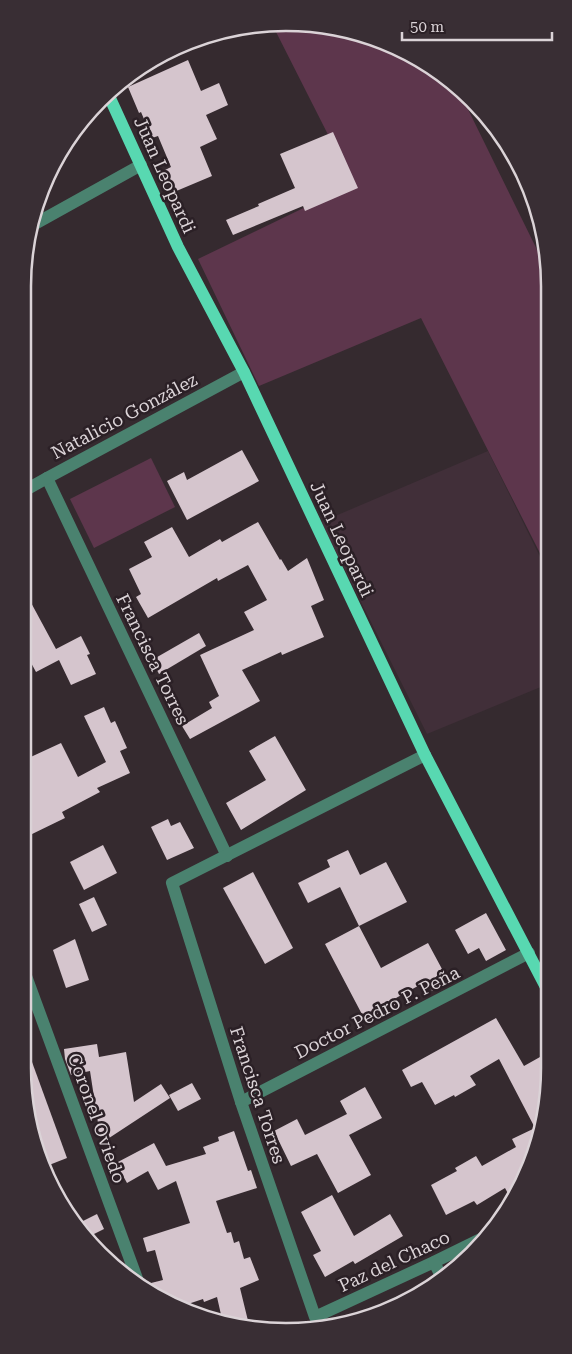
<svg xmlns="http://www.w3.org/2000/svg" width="572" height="1354" viewBox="0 0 572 1354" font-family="'Roboto Serif',serif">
<rect width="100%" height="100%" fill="#352a2f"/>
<!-- built -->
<polygon fill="#412f39" points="488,451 548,573 548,684 427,734 321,522"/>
<!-- green -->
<g fill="#5d364c">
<polygon points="272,24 370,36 432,67 459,91 547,270 548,569 421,318 259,386 198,259 353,184"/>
<polygon points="151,458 175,507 94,548 70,499"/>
</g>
<!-- building -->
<g fill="#d5c5cd">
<polygon points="188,60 201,91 219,83 228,105 206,115 217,139 200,147 212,176 174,192 165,170 171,167 158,136 152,138 141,112 139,113 128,87"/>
<polygon points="333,132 358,188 305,211 303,206 233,235 226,220 259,206 258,204 295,188 280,154"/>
<polygon points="242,450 259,481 187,520 167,481 184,472 187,480"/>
<polygon points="258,522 280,560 281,559 288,571 307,558 324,600 311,606 324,637 282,655 281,652 242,670 260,701 190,739 182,726 212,708 209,702 219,696 200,655 254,630 244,612 267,600 248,565 218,581 217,578 148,618 136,597 141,594 129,569 152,557 144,542 172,527 189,557 220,539 222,542"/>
<polygon points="22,586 56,649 81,636 90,654 87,655 96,674 71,685 59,660 36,672 22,646"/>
<polygon points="199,633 206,646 159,674 152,660"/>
<polygon points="104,707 111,723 115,721 127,748 120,751 130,773 97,788 100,792 62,812 65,818 28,836 22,825 22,761 61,743 78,777 106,762 84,716"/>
<polygon points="275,736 306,790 241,830 226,803 266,780 249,751"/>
<polygon points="168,819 171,826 180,822 194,848 167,860 151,827"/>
<polygon points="103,845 117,873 84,890 70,862"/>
<polygon points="348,850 360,875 386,862 407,902 359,926 381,968 428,943 449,982 432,991 427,981 396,998 399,1003 365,1020 325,944 359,926 340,887 308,903 298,883 330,867 327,860"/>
<polygon points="253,872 293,948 265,964 223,888"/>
<polygon points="94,897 107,925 92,932 79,904"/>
<polygon points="486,913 506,950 486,961 479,948 468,954 455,930"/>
<polygon points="75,939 89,980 66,988 53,950"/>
<polygon points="496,1018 524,1066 540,1057 549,1074 536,1152 511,1199 505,1188 477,1205 474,1201 446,1215 431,1185 457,1171 455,1168 476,1156 482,1166 516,1147 512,1139 535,1128 499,1059 470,1076 476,1085 455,1097 454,1095 435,1105 422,1082 411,1087 402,1070"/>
<polygon points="97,1044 99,1057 126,1052 134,1102 161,1084 170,1098 103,1142 94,1125 98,1123 90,1071 71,1075 65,1059 64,1049"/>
<polygon points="28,1051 67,1158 44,1167 37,1153 22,1068 22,1052"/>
<polygon points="192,1083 201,1099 178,1111 169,1095"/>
<polygon points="365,1087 382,1118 349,1135 371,1175 338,1193 317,1154 291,1166 274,1131 297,1119 305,1135 347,1114 340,1101"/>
<polygon points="234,1131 248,1171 251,1170 257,1188 216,1201 227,1233 231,1232 234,1243 239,1241 244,1259 250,1257 259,1280 240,1288 250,1329 222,1319 217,1297 204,1302 203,1299 182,1306 155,1296 151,1283 163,1280 155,1250 147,1252 143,1238 190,1223 176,1181 158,1190 148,1171 127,1183 116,1163 154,1143 166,1166 206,1154 203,1147 219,1141 218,1137"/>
<polygon points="332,1195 354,1236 390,1214 403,1236 355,1264 353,1261 325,1277 313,1255 321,1251 301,1212"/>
<polygon points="97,1214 104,1229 86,1238 77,1224"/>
</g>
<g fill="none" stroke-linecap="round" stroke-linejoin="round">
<!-- minor -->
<g stroke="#4a826f" stroke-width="12">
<polyline points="33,225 141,165"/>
<polyline points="47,478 227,856"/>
<polyline points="22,492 47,478 244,372"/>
<polyline points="425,755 172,883 241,1102 315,1317 434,1262 487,1236"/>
<polyline points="22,965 139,1284"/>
<polyline points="241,1102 529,953"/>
<polyline points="434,1262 442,1278"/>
</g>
<!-- major -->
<polyline stroke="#58d8b1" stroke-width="12" points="109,96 178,247 244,372 425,755 549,993"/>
</g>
<g text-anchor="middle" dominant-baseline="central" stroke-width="5" stroke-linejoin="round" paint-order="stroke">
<!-- street labels -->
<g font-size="18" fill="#dbd3d7" stroke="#2b2026">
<text transform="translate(165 175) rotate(66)">Juan Leopardi</text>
<text transform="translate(124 416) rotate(-28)">Natalicio González</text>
<text transform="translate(342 539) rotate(65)">Juan Leopardi</text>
<text transform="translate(153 659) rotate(64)">Francisca Torres</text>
<text transform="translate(377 1012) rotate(-27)">Doctor Pedro P. Peña</text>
<text transform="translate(258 1095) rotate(72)">Francisca Torres</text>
<text transform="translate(97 1118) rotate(70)">Coronel Oviedo</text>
<text transform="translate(394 1261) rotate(-25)">Paz del Chaco</text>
</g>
</g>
<!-- crop -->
<path d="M0 0H572V1354H0ZM286 31H286A255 255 0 0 1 541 286V1068A255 255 0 0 1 286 1323H286A255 255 0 0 1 31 1068V286A255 255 0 0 1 286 31Z" fill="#392e34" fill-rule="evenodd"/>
<path fill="none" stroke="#dbd3d7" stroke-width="2.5" d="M286 31H286A255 255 0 0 1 541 286V1068A255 255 0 0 1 286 1323H286A255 255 0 0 1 31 1068V286A255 255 0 0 1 286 31Z"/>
<!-- scale -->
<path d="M402 32v8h150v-8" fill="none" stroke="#dbd3d7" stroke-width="2.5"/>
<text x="410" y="32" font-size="15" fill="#dbd3d7" stroke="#2b2026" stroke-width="4" paint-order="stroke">50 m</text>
</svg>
